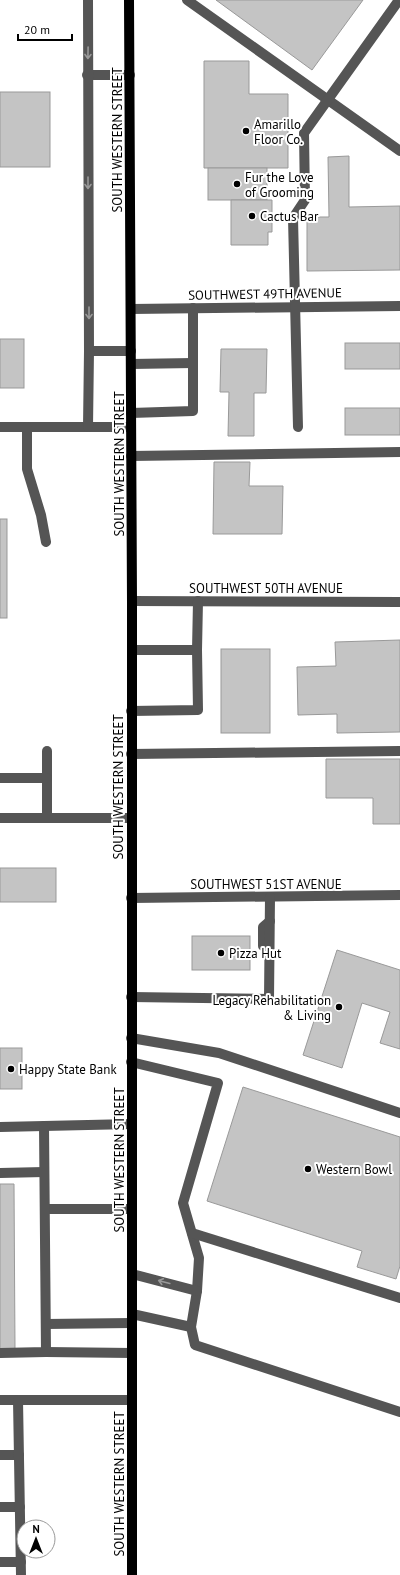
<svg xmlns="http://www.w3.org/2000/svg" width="400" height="1575" viewBox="0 0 400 1575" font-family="'PT Sans',sans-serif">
<rect width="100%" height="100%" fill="#fff"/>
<!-- building -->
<g fill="#c4c4c4" stroke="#999">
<polygon points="216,0 363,0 312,70"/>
<polygon points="204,61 249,61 249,94 288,94 288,168 204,168"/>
<rect x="0" y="92" width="50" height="75"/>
<polygon points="349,156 349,207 400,206 400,270 307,271 307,217 329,217 328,157"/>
<rect x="208" y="168" width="59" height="32"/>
<polygon points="231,200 272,200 272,232 268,232 268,245 231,245"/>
<rect x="0" y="339" width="24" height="49"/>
<rect x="345" y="343" width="55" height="26"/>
<polygon points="221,349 267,349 266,393 254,393 254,436 228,436 229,392 220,392"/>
<rect x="345" y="408" width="55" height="27"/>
<polygon points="214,462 250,462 249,486 283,486 282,534 213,534"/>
<rect x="0" y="519" width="7" height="99"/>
<polygon points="400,640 400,732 337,733 337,714 298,715 297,667 336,666 335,642"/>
<rect x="221" y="649" width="49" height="84"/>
<polygon points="326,759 400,759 400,824 373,824 373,798 326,798"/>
<rect x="0" y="868" width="56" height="34"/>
<rect x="192" y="936" width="58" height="34"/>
<polygon points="337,950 400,970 400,1049 380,1043 390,1012 362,1003 342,1068 303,1055"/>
<rect x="0" y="1048" width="22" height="41"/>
<polygon points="243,1087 400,1137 400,1266 396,1279 357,1267 362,1251 207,1201"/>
<polygon points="0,1184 14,1184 15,1349 0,1349"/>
</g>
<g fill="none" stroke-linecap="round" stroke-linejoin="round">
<!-- minor -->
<g stroke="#555" stroke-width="10">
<polyline points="187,0 400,151"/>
<polyline points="87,75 130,75"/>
<polyline points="131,309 400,306"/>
<polyline points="89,351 131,351"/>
<polyline points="131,364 193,363"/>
<polyline points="131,413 193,411 193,308"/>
<polyline points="0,427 131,427"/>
<polyline points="27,427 27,469 41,515 46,542"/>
<polyline points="88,427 89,351 88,0"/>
<polyline points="298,427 293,218 305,200 304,133 399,0"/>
<polyline points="131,456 400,452"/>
<polyline points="132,601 400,602"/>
<polyline points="197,650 198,601"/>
<polyline points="131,711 198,710 197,650 132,650"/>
<polyline points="47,751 47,818"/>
<polyline points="131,754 400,751"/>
<polyline points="0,778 47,778"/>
<polyline points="0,818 131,818"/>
<polyline points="131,898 400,895"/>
<polyline points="263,946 263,927 270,921"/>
<polyline points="131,997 269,999 270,897"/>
<polyline points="131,1038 219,1053 400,1113"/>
<polyline points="131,1062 218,1083 183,1203 199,1258 197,1291 191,1327 195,1345 400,1412"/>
<polyline points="0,1127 132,1124"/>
<polyline points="0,1173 44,1172"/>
<polyline points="45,1209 132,1209"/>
<polyline points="192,1233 400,1298"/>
<polyline points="132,1274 197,1291"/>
<polyline points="132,1314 191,1327"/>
<polyline points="46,1324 131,1323"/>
<polyline points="46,1352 132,1353"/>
<polyline points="0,1353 46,1352 44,1126"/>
<polyline points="0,1400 18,1400"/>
<polyline points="0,1455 19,1455"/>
<polyline points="0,1507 20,1507"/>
<polyline points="0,1562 21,1562"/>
<polyline points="21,1575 18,1400 132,1400"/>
</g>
<!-- major -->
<polyline stroke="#000" stroke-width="10" points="129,0 132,601 132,1575"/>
</g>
<!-- one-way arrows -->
<defs><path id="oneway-shaft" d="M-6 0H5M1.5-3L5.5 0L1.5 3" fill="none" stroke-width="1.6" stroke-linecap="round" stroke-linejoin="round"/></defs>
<g stroke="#999">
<use href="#oneway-shaft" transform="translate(88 53) rotate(91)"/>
<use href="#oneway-shaft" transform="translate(88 183) rotate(90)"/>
<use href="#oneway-shaft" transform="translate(89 313) rotate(90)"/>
<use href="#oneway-shaft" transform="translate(164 1282) rotate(-165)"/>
</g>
<!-- markers -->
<g fill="#000" stroke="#fff" stroke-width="1.5">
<circle cx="246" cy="131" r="4"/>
<circle cx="237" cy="184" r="4"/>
<circle cx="252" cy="216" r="4"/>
<circle cx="221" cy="953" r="4"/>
<circle cx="339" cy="1007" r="4"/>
<circle cx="11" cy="1069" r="4"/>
<circle cx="308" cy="1169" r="4"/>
</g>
<g text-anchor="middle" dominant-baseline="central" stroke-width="4" stroke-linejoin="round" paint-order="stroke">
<!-- poi labels -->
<g font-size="13" fill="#000" stroke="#fff" text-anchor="start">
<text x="254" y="124">Amarillo<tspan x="254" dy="15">Floor Co.</tspan></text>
<text x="245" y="177">Fur the Love<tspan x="245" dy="15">of Grooming</tspan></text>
<text x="260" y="216">Cactus Bar</text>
<text x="229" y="953">Pizza Hut</text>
<text x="331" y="1000" text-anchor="end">Legacy Rehabilitation<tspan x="331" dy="15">&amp; Living</tspan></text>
<text x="19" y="1069">Happy State Bank</text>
<text x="316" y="1169">Western Bowl</text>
</g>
<!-- street labels -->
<g font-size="13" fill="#000" stroke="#fff">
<text transform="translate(117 140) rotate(-90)">SOUTH WESTERN STREET</text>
<text transform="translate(265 294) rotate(-1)">SOUTHWEST 49TH AVENUE</text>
<text transform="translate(119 464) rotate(-90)">SOUTH WESTERN STREET</text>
<text x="266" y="588">SOUTHWEST 50TH AVENUE</text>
<text transform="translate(118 787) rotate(-90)">SOUTH WESTERN STREET</text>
<text x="266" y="884">SOUTHWEST 51ST AVENUE</text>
<text transform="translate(119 1160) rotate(-90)">SOUTH WESTERN STREET</text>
<text transform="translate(119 1484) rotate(-90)">SOUTH WESTERN STREET</text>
</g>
</g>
<!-- north arrow -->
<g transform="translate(36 1539)"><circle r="19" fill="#ffffff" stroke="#999999"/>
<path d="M0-3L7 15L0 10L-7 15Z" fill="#000000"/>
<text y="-6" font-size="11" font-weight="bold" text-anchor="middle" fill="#000000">N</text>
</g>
<!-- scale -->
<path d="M18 34v6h54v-6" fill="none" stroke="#000000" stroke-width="2"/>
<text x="24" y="34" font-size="12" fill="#000000" stroke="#ffffff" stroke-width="3" paint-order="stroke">20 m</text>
</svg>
